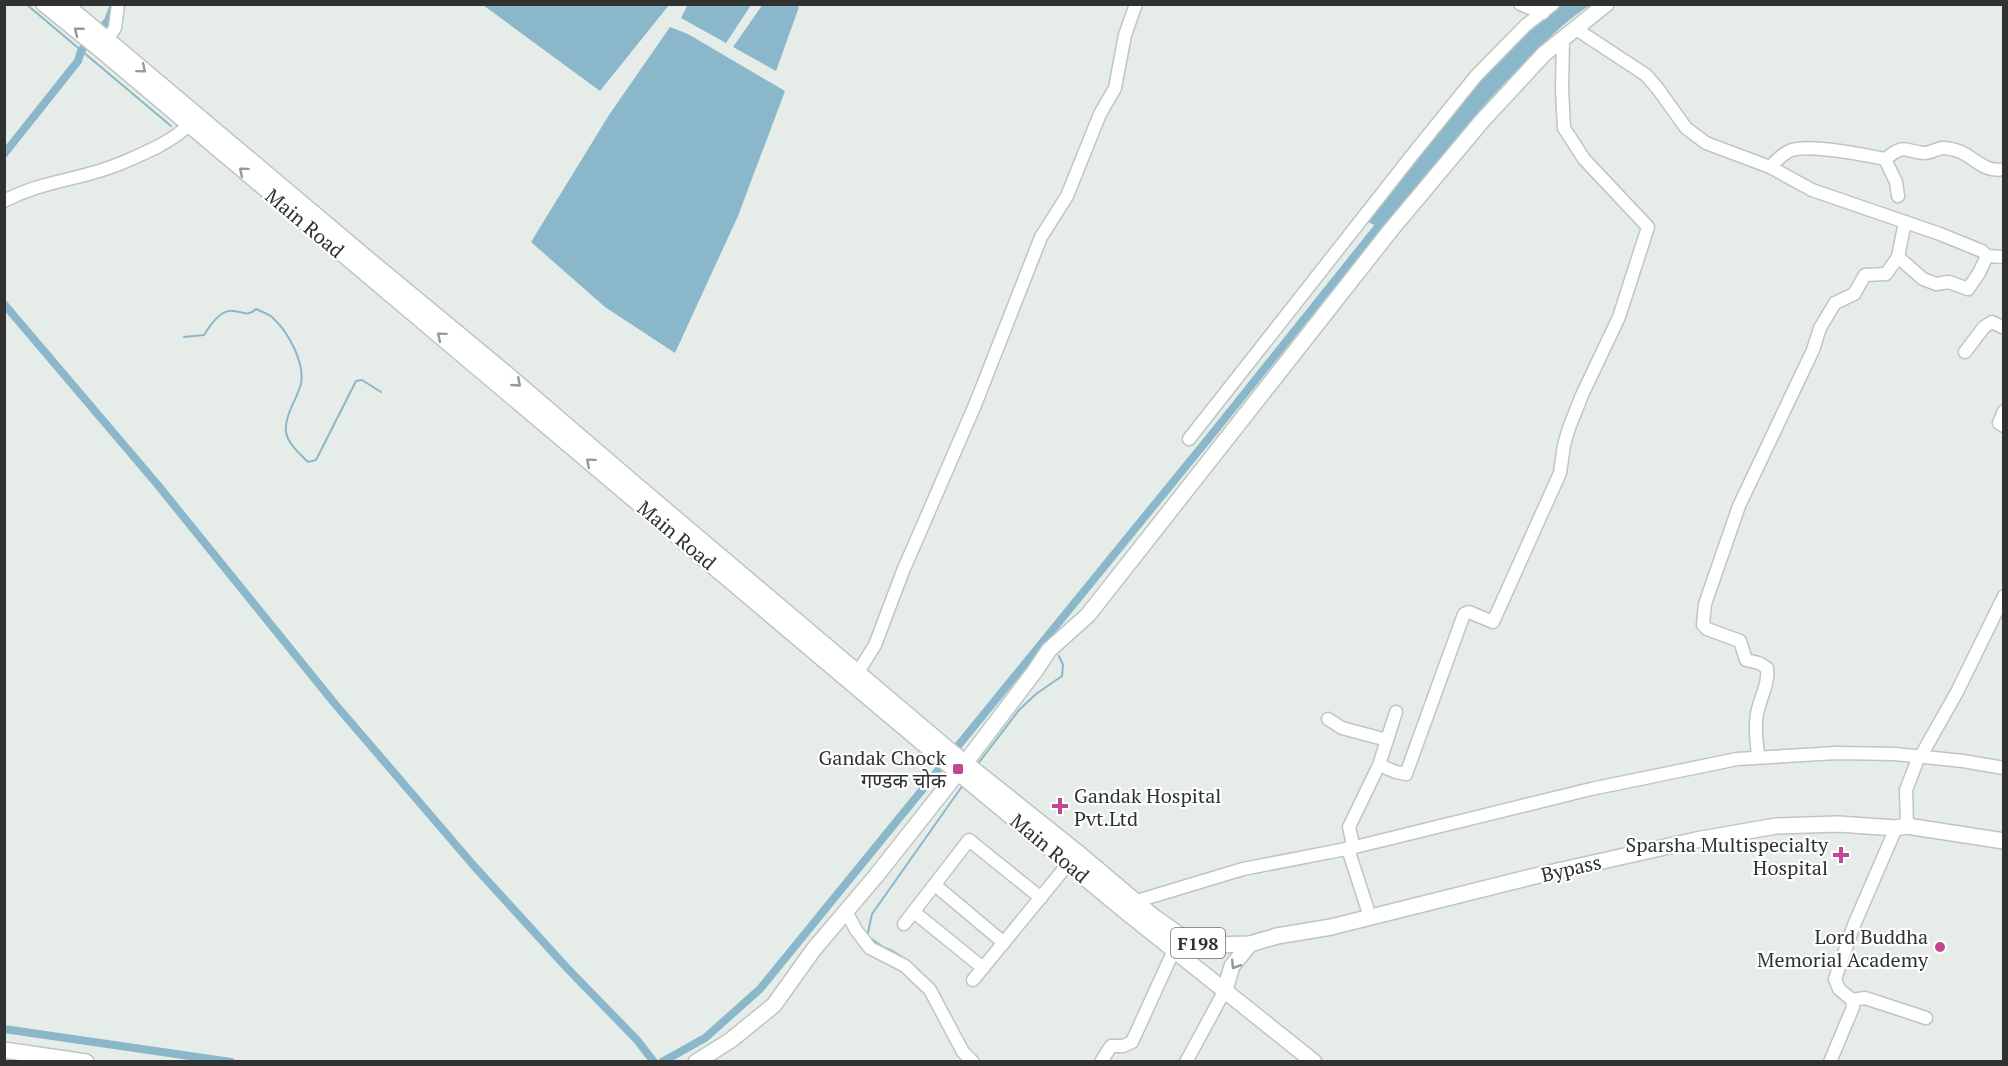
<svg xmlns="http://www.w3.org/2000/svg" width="2008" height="1066" viewBox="0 0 2008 1066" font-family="'PT Serif','Noto Sans Devanagari',serif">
<rect width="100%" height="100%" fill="#e6ede8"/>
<!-- water -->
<g fill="#8bb7cb">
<polygon points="688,4 751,4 751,5 726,43 681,18"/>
<polygon points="763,4 795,5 799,7 776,71 733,47"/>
<polygon points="483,5 669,5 600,91"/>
<path d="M1561,5H1590C1565,21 1545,42 1524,63C1473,114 1429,171 1385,229L1365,221C1426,144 1484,66 1561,5Z"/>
<polygon points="670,27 688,34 785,91 738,216 675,353 605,307 531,242 609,115"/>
</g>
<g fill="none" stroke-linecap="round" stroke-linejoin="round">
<!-- stream -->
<g stroke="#8bb7cb" stroke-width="2">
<polyline points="26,4 171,126"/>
<path d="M184,337L204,335C210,325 221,308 234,311C243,312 248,317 256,309C262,312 269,314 273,318C288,332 305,362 301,384C297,399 284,416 286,432C288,444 300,454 308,462L316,460L356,381L362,380L381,392"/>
<polyline points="977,765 1019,710 1036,694 1062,676 1063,665 1059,656"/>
<path d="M904,959C897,953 891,950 883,947C876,943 874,939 867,937L872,914L963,785"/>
<polyline points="920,972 935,987"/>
<polyline points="938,992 948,1011"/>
</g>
<!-- canal -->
<g stroke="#8bb7cb" stroke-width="8">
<polyline points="101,28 108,21 114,5"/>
<polyline points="4,154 78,61 81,51 87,43"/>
<polyline points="4,304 157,484 335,704 474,866 567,968 637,1040 654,1062"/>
<polyline points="4,1029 231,1062"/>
<polyline points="662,1062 705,1038 760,989 1217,428 1385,218"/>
</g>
<!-- minor casing -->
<g stroke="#bec6c1" stroke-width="15">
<g id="minor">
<polyline points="1520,4 1543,13"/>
<polyline points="1576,29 1646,75 1658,89 1686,128 1706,143 1770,167 1812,190 1940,234 1982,251 1987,256 2004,257"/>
<polyline points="107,40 115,28 118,4"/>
<polyline points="1885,159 1896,182 1898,196"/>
<path d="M1770,167C1776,161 1784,152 1792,150C1810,144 1866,155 1885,159C1906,143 1902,151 1924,153C1931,153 1936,149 1942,148C1947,148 1956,150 1961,152C1976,159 1985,173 2004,169"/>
<path d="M4,201C34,185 61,182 92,173C115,167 136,157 157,147C171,139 184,132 193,119"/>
<polyline points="1905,222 1898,257 1923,279 1936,284 1949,282 1968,289 1979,273 1987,256"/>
<polyline points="1965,352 1984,327 1992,322 2004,328"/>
<polyline points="2004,411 1999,423 2004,426"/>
<polyline points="1189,439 1413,154 1476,76 1526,25 1553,4"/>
<polyline points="858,672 875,645 903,571 975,405 1041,237 1067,196 1100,114 1115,88 1125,35 1136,4"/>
<polyline points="1328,719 1342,728 1387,740"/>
<path d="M1758,756C1757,742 1754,728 1757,714C1760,697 1769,685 1767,668L1759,663L1746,660L1740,641L1707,629L1703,625L1705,604L1739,506L1813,350L1820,328L1835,303L1854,294L1865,275L1886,274L1898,257"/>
<polyline points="1379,765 1396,712"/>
<polyline points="1907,826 1906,790 1919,756 1922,754 1957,692 2004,596"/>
<polyline points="935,885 1004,943"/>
<polyline points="1137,901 1243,869 1351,848 1591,789 1737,759 1836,753 1895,754 1963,761 2004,768"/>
<polyline points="846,911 856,930 870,948 905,966 930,990 963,1052 973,1062"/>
<polyline points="914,912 983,968"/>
<polyline points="1370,917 1350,855 1352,840 1349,827 1379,765 1396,772 1406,774 1464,614 1469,612 1493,622 1560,473 1564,445 1569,428 1582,395 1619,317 1648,227 1584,159 1564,128 1562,89 1563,39"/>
<polyline points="904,924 969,840 1041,898"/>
<polyline points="973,980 1073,858"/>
<polyline points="1852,1000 1865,998 1926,1018"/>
<polyline points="1101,1062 1111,1046 1123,1046 1132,1042 1174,950"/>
<polyline points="1186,1062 1225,990"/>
<polyline points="1830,1062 1853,1007 1852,1000 1839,989 1835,979 1854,925 1896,828"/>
</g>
</g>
<!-- major casing -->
<g stroke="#bec6c1" stroke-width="18">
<g id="major">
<polyline points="44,4 102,51 932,751 1125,911 1314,1062"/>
<polyline points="65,4 369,260 502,370 636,485 948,749 1077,852 1154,917 1184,938 1211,945 1250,944 1277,936 1331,927 1531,877 1696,840 1776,826 1838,824 1896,828 1907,826 2004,841"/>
<polyline points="1225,990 1232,966 1250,944"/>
<polyline points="4,1050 86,1062"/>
<polyline points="696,1062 731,1040 774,1005 814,949 876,876 966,762 1035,671 1049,650 1088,615 1390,231 1482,121 1544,54 1606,4"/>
</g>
</g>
<!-- minor -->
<use href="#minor" stroke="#fff" stroke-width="12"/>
<!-- major -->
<use href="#major" stroke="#fff" stroke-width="15"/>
</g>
<!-- one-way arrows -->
<defs><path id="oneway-chevron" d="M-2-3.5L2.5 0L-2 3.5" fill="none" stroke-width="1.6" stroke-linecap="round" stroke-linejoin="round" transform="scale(1.5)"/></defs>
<g stroke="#979898">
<use href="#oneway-chevron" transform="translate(78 31) rotate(-141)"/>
<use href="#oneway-chevron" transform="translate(142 69) rotate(40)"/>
<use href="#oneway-chevron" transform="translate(243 171) rotate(-140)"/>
<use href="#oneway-chevron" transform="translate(441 336) rotate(-140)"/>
<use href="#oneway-chevron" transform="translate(517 383) rotate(41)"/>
<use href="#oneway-chevron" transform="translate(590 462) rotate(-140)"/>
<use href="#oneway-chevron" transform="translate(1235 965) rotate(122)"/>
</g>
<!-- markers -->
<g fill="#c34694" stroke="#fff" stroke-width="2">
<rect x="952" y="763" width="12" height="12" rx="3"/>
<path d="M1057 797h6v6h6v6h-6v6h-6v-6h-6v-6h6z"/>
<path d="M1838 846h6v6h6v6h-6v6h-6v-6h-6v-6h6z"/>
<circle cx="1940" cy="947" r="6"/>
</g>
<g text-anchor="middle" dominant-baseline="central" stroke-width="4.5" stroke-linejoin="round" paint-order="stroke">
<!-- shield labels -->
<rect fill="#fff" stroke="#6d706e" stroke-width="1.5" x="1171" y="928" width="54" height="30" rx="4.5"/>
<g font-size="18" font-weight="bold" fill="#2f3230">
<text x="1198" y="943">F198</text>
</g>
<!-- street labels -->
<g font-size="20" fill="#2f3230" stroke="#fff">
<text transform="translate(305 223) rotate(40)">Main Road</text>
<text transform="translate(677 535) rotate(40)">Main Road</text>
<text transform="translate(1050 848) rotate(40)">Main Road</text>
<text transform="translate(1571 868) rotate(-13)">Bypass</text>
</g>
<!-- poi labels -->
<g font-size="20" fill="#2f3230" stroke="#fff" text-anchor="end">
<text x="946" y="757">Gandak Chock<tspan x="946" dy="23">गण्डक चोक</tspan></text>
<text x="1074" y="795" text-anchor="start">Gandak Hospital<tspan x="1074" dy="23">Pvt.Ltd</tspan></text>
<text x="1828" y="844">Sparsha Multispecialty<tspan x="1828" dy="23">Hospital</tspan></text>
<text x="1928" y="936">Lord Buddha<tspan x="1928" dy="23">Memorial Academy</tspan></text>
</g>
</g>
<!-- border -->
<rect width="2008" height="1066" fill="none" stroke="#2f3230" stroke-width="12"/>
</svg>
